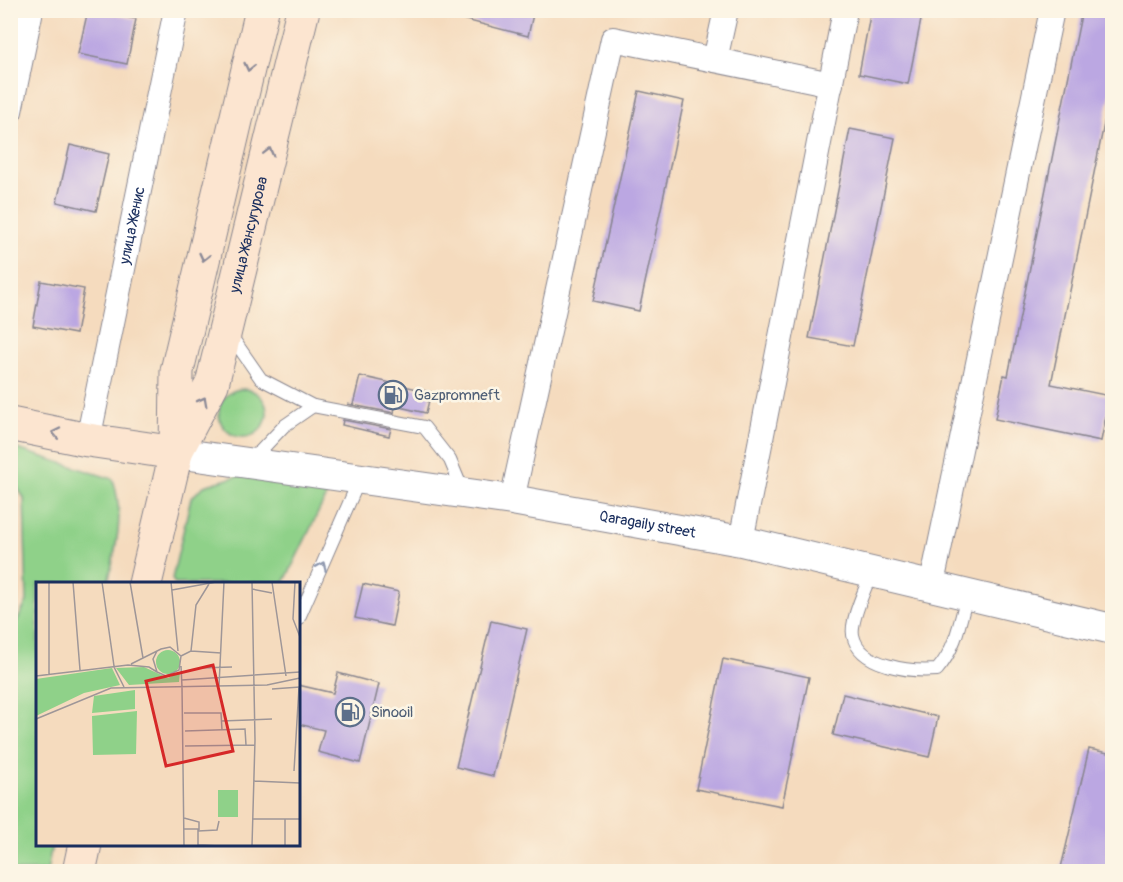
<svg xmlns="http://www.w3.org/2000/svg" width="1123" height="882" viewBox="0 0 1123 882" font-family="Pangolin,sans-serif">
<rect width="100%" height="100%" fill="#fcf5e5"/>
<filter id="ink" filterUnits="userSpaceOnUse"><feTurbulence type="fractalNoise" baseFrequency=".0167" numOctaves="2"/><feDisplacementMap in="SourceGraphic" scale="12" xChannelSelector="R" yChannelSelector="G"/><feConvolveMatrix kernelMatrix="1 2 1 2 8 2 1 2 1" color-interpolation-filters="sRGB"/></filter>
<filter id="wash" filterUnits="userSpaceOnUse"><feTurbulence type="fractalNoise" baseFrequency=".008" numOctaves="4" result="noise"/><feDisplacementMap in="SourceGraphic" scale="24" xChannelSelector="R" yChannelSelector="G"/><feGaussianBlur stdDeviation="1.35" result="paint"/><feColorMatrix in="noise" values="0 0 0 0 0 0 0 0 0 0 0 0 0 0 0 0 0 1.4 0 .05"/><feComposite in="paint" operator="in"/></filter>
<g filter="url(#wash)">
<rect width="100%" height="100%" fill="#f5dbbe"/>
<!-- green -->
<g fill="#8fd189" stroke="#558074" stroke-width="1.5">
<circle cx="243" cy="413" r="24"/>
<path d="M11,447L113,479C125,519 116,544 108,583L38,584V844L52,845L47,871H11V633L27,601L24,498L11,477Z"/>
<polygon points="248,473 329,490 284,583 175,584 172,579 191,498 204,486"/>
</g>
<g id="blocks">
<!-- building -->
<g fill="#bba7e2">
<polygon points="88,10 136,19 127,64 78,54"/>
<polygon points="454,10 534,10 528,36 454,17"/>
<polygon points="871,10 923,10 908,84 859,74"/>
<polygon points="1082,10 1113,10 1113,80 1051,384 1110,396 1101,441 995,419 1004,375 1008,376"/>
<polygon points="639,91 684,101 639,311 593,301"/>
<polygon points="850,129 895,138 853,346 809,338"/>
<polygon points="70,145 109,154 96,211 57,202"/>
<polygon points="41,281 84,289 76,334 33,326"/>
<polygon points="360,376 431,392 426,413 395,406 394,413 347,404 353,405"/>
<polygon points="343,420 391,429 389,436 342,425"/>
<polygon points="363,584 399,592 392,626 355,618"/>
<polygon points="491,621 527,629 493,776 456,767"/>
<polygon points="723,659 809,677 782,806 696,789"/>
<polygon points="338,673 379,684 360,763 318,752 324,730 298,724 298,685 333,693"/>
<polygon points="843,694 938,717 929,757 833,735"/>
<polygon points="1089,749 1113,754 1113,872 1060,872"/>
</g>
</g>
</g>
<g filter="url(#ink)">
<use href="#blocks" fill-opacity="0" stroke="#88858e" stroke-width="1.5"/>
<g fill="none" stroke-linecap="round" stroke-linejoin="round">
<!-- service casing -->
<g stroke="#88858e" stroke-width="14">
<g id="service">
<polyline points="229,333 261,379 313,406 424,427 450,460 463,491"/>
<polyline points="251,461 284,426 313,406"/>
<path d="M871,573C866,588 850,620 853,635C859,667 911,672 937,670C956,648 960,622 967,595"/>
<polyline points="298,620 360,478"/>
</g>
</g>
<!-- minor casing -->
<g stroke="#88858e" stroke-width="26">
<g id="minor">
<polyline points="715,60 726,10"/>
<polyline points="10,111 31,10"/>
<path id="s1" d="M88,440L176,10"/>
<polyline points="512,500 613,39 831,84"/>
<polyline points="741,541 845,10"/>
<polyline points="931,588 1052,10"/>
</g>
</g>
<!-- tertiary casing -->
<g stroke="#88858e" stroke-width="32">
<g id="tertiary">
<path id="s2" d="M176,453L512,500L741,541L1112,629"/>
</g>
</g>
<!-- secondary casing -->
<g stroke="#88858e" stroke-width="35">
<g id="secondary">
<polyline points="10,424 88,440 176,453"/>
<path id="s3" d="M179,446L212,384L303,10"/>
<polyline points="145,584 176,453 177,371 262,10"/>
<polyline points="79,872 85,844"/>
</g>
</g>
<!-- service -->
<use href="#service" stroke="#fff" stroke-width="12"/>
<!-- minor -->
<use href="#minor" stroke="#fff" stroke-width="24"/>
<!-- tertiary -->
<use href="#tertiary" stroke="#fff" stroke-width="30"/>
<!-- secondary -->
<use href="#secondary" stroke="#fce5d0" stroke-width="33"/>
</g>
<!-- one-way arrows -->
<defs><path id="oneway-chevron" d="M-2-3.5L2.5 0L-2 3.5" fill="none" stroke-width="1.6" stroke-linecap="round" stroke-linejoin="round" transform="scale(1.5)"/></defs>
<g stroke="#8c8a97">
<use href="#oneway-chevron" transform="translate(249 67) rotate(103)"/>
<use href="#oneway-chevron" transform="translate(269 152) rotate(-76)"/>
<use href="#oneway-chevron" transform="translate(204 257) rotate(103)"/>
<use href="#oneway-chevron" transform="translate(203 401) rotate(-62)"/>
<use href="#oneway-chevron" transform="translate(56 433) rotate(-168)"/>
</g>
<use stroke="#8d97ae" href="#oneway-chevron" transform="translate(322 566) rotate(-67)"/>
</g>
<!-- icons -->
<defs>
<g id="fuel-ring" transform="scale(1.5)"><circle r="9.5" fill="#fcf5e5" stroke="#5c6f8a" stroke-width="1.5"/><path d="M-5.5-6h7V0h2V4h1.3V-2.5L3-4.5l.8-.8L6-3V5H2.5V1h-1V6h-7ZM-4.2-4.7v3.2H.2V-4.7Z" fill="#5c6f8a"/></g>
</defs>
<g fill-rule="evenodd">
<use href="#fuel-ring" x="393" y="395"/>
<use href="#fuel-ring" x="350" y="712"/>
</g>
<g text-anchor="middle" dominant-baseline="central" stroke-width="5" stroke-linejoin="round" paint-order="stroke">
<!-- street labels -->
<g font-size="15" fill="#1b2f5e" stroke="#fcf5e5">
<text stroke="none"><textPath href="#s1" startOffset="219">улица Женис</textPath></text>
<text stroke="none"><textPath href="#s3" startOffset="224">улица Жансугурова</textPath></text>
<text stroke="none"><textPath href="#s2" startOffset="477">Qaragaily street</textPath></text>
</g>
<!-- service labels -->
<g font-size="15" fill="#4e5e75" stroke="#fcf5e5" text-anchor="start">
<text x="414" y="395">Gazpromneft</text>
<text x="371" y="712">Sinooil</text>
</g>
</g>
<!-- overview -->
<g transform="translate(36 582)">
<rect width="264" height="264" fill="#f5dbbe"/>
<path d="M120 80a12 12 0 1 1 24 0a12 12 0 1 1-24 0ZM108,85L132,96L144,90L143,100L93,103L80,86ZM76,86L84,103L48,111L0,134V97ZM99,108V127L56,131L58,114ZM101,129L100,172L57,173L56,134ZM182,208H202V235H182Z" fill="#8fd189"/>
<path fill="none" stroke="#9e9698" stroke-width="1.5" d="M37,0L44,88M66,0L78,84M94,0L107,76M135,0L142,69M216,0L219,158L216,264M236,0L250,94M259,0L257,37L264,55M216,7L236,11M136,8L180,0M155,69L185,71M145,74L155,69L160,23L173,2M95,82L125,67L134,65L145,74L143,88L130,94L121,90L117,77L121,69M145,84L146,105M78,85L88,105M162,86L196,85M13,92V0M0,94L92,83L113,85L121,90M146,98L264,90M183,104L188,0M146,105L148,264M236,107L264,105M148,131H185L186,148M0,137L75,106L231,103L264,96M185,139L236,137M149,149L209,147L210,163M149,164L219,163M258,189L263,105M218,199L264,201M148,236L163,240V248M216,237H264M148,247H162V263L184,264M162,249L181,248L183,239M249,264V237"/>
<path fill="#d62828" fill-opacity="0.15" stroke="#d62828" stroke-width="3" d="M177,83L197,169L130,184L110,99Z"/>
<rect width="264" height="264" fill="none" stroke="#1b2f5e" stroke-width="3"/>
</g>
<!-- margin -->
<rect width="1123" height="882" fill="none" stroke="#fcf5e5" stroke-width="36"/>
</svg>
